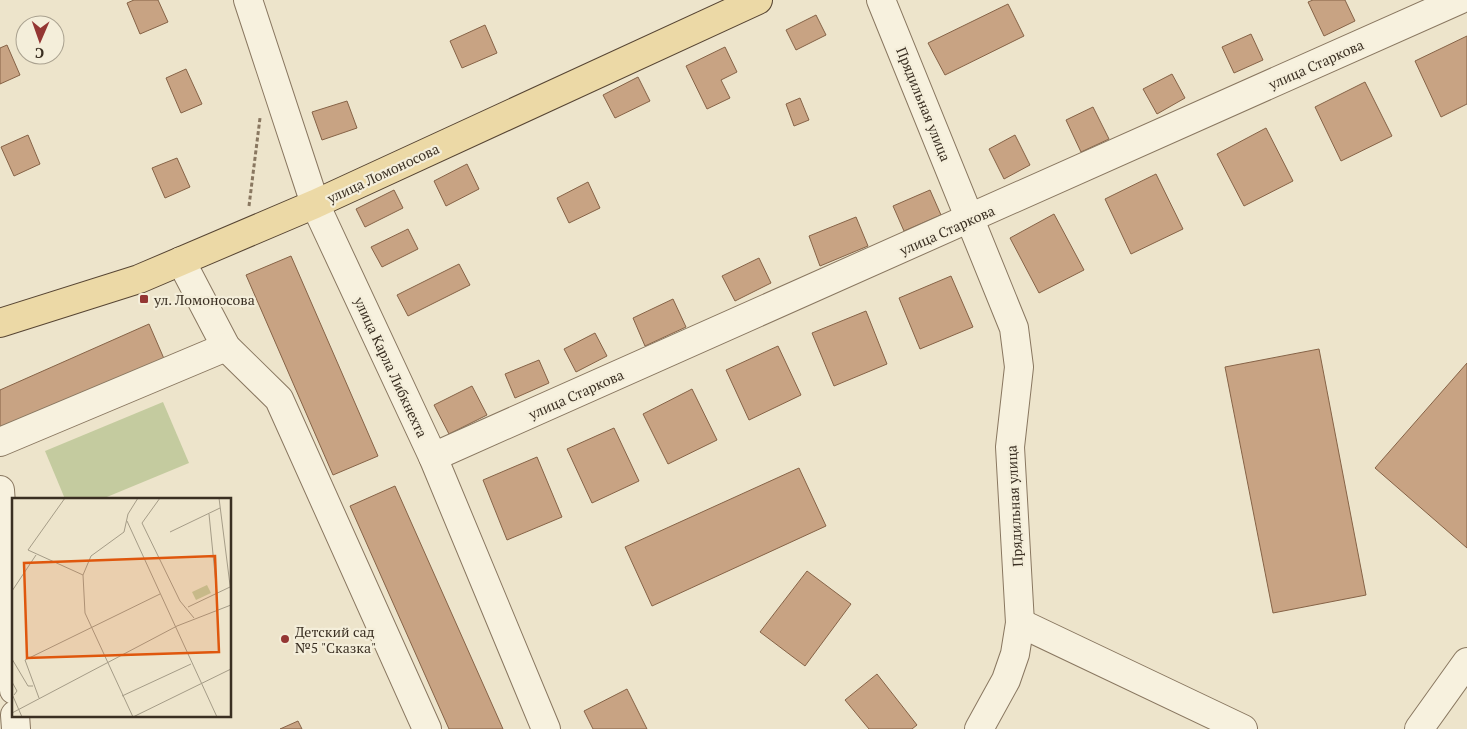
<svg xmlns="http://www.w3.org/2000/svg" width="1467" height="729" viewBox="0 0 1467 729" font-family="'PT Serif',serif">
<rect width="100%" height="100%" fill="#ede4cb"/>
<!-- green -->
<polygon fill="#c4cb9f" points="163,402 189,463 102,499 65,499 45,451"/>
<!-- building -->
<g fill="#c8a383" stroke="#866347">
<polygon points="134,0 158,0 168,22 140,34 127,3"/>
<polygon points="1313,0 1345,0 1355,21 1324,36 1308,2"/>
<polygon points="1008,4 1024,36 945,75 928,43"/>
<polygon points="816,15 826,35 796,50 786,30"/>
<polygon points="485,25 497,53 462,68 450,41"/>
<polygon points="1251,34 1263,60 1234,73 1222,47"/>
<polygon points="1467,36 1467,104 1441,117 1415,61"/>
<polygon points="7,45 20,75 0,84 0,48"/>
<polygon points="725,47 737,72 721,80 730,98 707,109 686,66"/>
<polygon points="186,69 202,104 181,113 166,78"/>
<polygon points="1172,74 1185,98 1157,114 1143,89"/>
<polygon points="638,77 650,101 615,118 603,95"/>
<polygon points="1365,82 1392,136 1341,161 1315,107"/>
<polygon points="800,98 809,120 794,126 786,104"/>
<polygon points="347,101 357,128 322,140 312,112"/>
<polygon points="1093,107 1109,139 1081,152 1066,120"/>
<polygon points="1266,128 1293,181 1244,206 1217,154"/>
<polygon points="28,135 40,164 14,176 1,147"/>
<polygon points="1015,135 1030,165 1004,179 989,149"/>
<polygon points="177,158 190,187 165,198 152,168"/>
<polygon points="467,164 479,189 446,206 434,181"/>
<polygon points="1156,174 1183,229 1131,254 1105,199"/>
<polygon points="588,182 600,208 569,223 557,198"/>
<polygon points="394,190 403,208 365,227 356,209"/>
<polygon points="930,190 941,215 904,231 893,206"/>
<polygon points="1054,214 1084,270 1039,293 1010,238"/>
<polygon points="856,217 868,246 820,266 809,236"/>
<polygon points="408,229 418,249 382,267 371,247"/>
<polygon points="291,256 378,456 333,475 246,275"/>
<polygon points="759,258 771,283 735,301 722,276"/>
<polygon points="459,264 470,285 408,316 397,295"/>
<polygon points="951,276 973,327 920,349 899,298"/>
<polygon points="673,299 686,327 645,346 633,318"/>
<polygon points="866,311 887,364 834,386 812,333"/>
<polygon points="149,324 165,361 0,434 0,390"/>
<polygon points="595,333 607,356 576,372 564,349"/>
<polygon points="778,346 801,395 749,420 726,370"/>
<polygon points="1319,349 1366,595 1273,613 1225,367"/>
<polygon points="539,360 549,383 515,398 505,374"/>
<polygon points="1467,363 1467,548 1375,468"/>
<polygon points="472,386 487,415 449,434 434,405"/>
<polygon points="692,389 717,440 668,464 643,414"/>
<polygon points="614,428 639,481 592,503 567,449"/>
<polygon points="537,457 562,517 507,540 483,480"/>
<polygon points="799,468 826,526 652,606 625,547"/>
<polygon points="395,486 503,729 449,729 350,506"/>
<polygon points="807,571 851,604 805,666 760,632"/>
<polygon points="877,674 917,725 912,729 869,729 845,700"/>
<polygon points="627,689 647,729 593,729 584,711"/>
<polygon points="298,721 302,729 280,729"/>
</g>
<g fill="none" stroke-linecap="round" stroke-linejoin="round">
<!-- minor casing -->
<g stroke="#897760" stroke-width="30">
<g id="minor">
<polyline points="248,0 315,204 433,457 546,729"/>
<polyline points="881,0 1014,328 1019,367 1010,447 1020,623 1015,654 1006,680 979,729"/>
<polyline points="181,261 226,347 279,399 427,729"/>
<polyline points="0,442 226,347"/>
<polyline points="433,457 1459,0"/>
<polyline points="0,490 14,690"/>
<polyline points="1020,623 1243,729"/>
<polyline points="15,715 16,729"/>
<polyline points="1419,729 1467,662"/>
</g>
</g>
<!-- major casing -->
<g stroke="#574533" stroke-width="30">
<polyline id="major" points="0,323 139,279 315,204 758,0"/>
</g>
<!-- path -->
<polyline stroke="#897760" stroke-width="3" stroke-dasharray="4 2.5" stroke-linecap="butt" points="249,206 260,118"/>
<!-- minor -->
<use href="#minor" stroke="#f7f1de" stroke-width="28"/>
<!-- major -->
<use href="#major" stroke="#ecd9a6" stroke-width="28"/>
</g>
<!-- markers -->
<g fill="#943633" stroke="#f4eeda" stroke-width="2">
<rect x="139" y="294" width="10" height="10" rx="2.5"/>
<circle cx="285" cy="639" r="5"/>
</g>
<g text-anchor="middle" dominant-baseline="central" stroke-width="4.5" stroke-linejoin="round" paint-order="stroke">
<!-- street labels -->
<g font-size="14" fill="#3a2f22" stroke="#f4eeda">
<text transform="translate(1316 64) rotate(-24)">улица Старкова</text>
<text transform="translate(924 104) rotate(68)">Прядильная улица</text>
<text transform="translate(383 173) rotate(-25)">улица Ломоносова</text>
<text transform="translate(947 230) rotate(-24)">улица Старкова</text>
<text transform="translate(391 367) rotate(65)">улица Карла Либкнехта</text>
<text transform="translate(576 394) rotate(-24)">улица Старкова</text>
<text transform="translate(1014 506) rotate(-93)">Прядильная улица</text>
</g>
<!-- poi labels -->
<g font-size="14" fill="#3a2f22" stroke="#f4eeda" text-anchor="start">
<text x="154" y="299">ул. Ломоносова</text>
<text x="295" y="631">Детский сад<tspan x="295" dy="16">№5 "Сказка"</tspan></text>
</g>
</g>
<!-- overview -->
<g transform="translate(12 498)">
<rect width="219" height="219" fill="#ede4cb"/>
<path d="M195,87L199,95L184,102L180,94Z" fill="#c4cb9f"/>
<path fill="none" stroke="#a59c87" stroke-width="1" d="M53,0L16,52L71,77M126,0L116,16L112,34L79,58L71,77L73,115L121,219L219,171M148,0L130,25L168,103L182,120M207,0L219,95M197,16L205,96M115,23L205,219M158,34L208,10M0,93L24,57M176,109L218,89M0,161L16,188H21M0,184L5,193L2,197M0,196L10,219M110,198L179,166M27,200L13,162L148,96M0,215L165,128L219,107"/>
<path fill="#df570d" fill-opacity="0.15" stroke="#df570d" stroke-width="2.5" d="M203,58L207,154L15,160L12,65Z"/>
<rect width="219" height="219" fill="none" stroke="#3a2f22" stroke-width="2.5"/>
</g>
<!-- north arrow -->
<g transform="translate(40 40) rotate(182)"><circle r="24" fill="#f4eeda" stroke="#aaa290"/>
<path d="M0-4L9 19L0 12L-9 19Z" fill="#943633"/>
<text y="-8" font-size="14" font-weight="bold" text-anchor="middle" fill="#3a2f22">С</text>
</g>
</svg>
